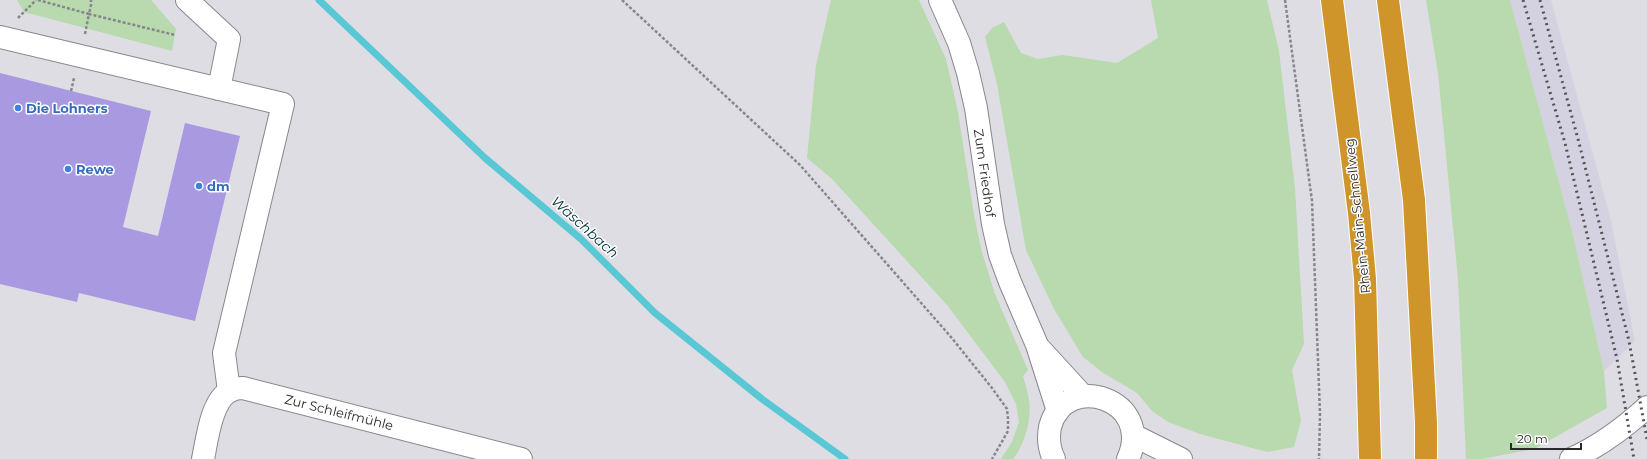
<svg xmlns="http://www.w3.org/2000/svg" width="1647" height="459" viewBox="0 0 1647 459" font-family="Montserrat,sans-serif">
<rect width="100%" height="100%" fill="#dedde4"/>
<!-- built -->
<polygon fill="#d4d2e0" points="1510,0 1551,0 1611,220 1635,341 1604,371 1572,231"/>
<!-- green -->
<g fill="#b9d9af">
<polygon points="17,0 151,0 176,29 172,51 24,12"/>
<path d="M831,0H919L946,59L958,112L974,215L982,252L995,294L1028,370L1023,376C1025,384 1028,392 1029,400C1032,419 1025,444 1013,459H1001L1012,442L1019,422L1016,404L1005,382L947,305L832,179L807,158L816,65Z"/>
<polygon points="1151,0 1267,0 1279,51 1295,188 1304,344 1292,370 1301,421 1294,447 1267,452 1200,434 1168,422 1152,411 1137,393 1102,372 1083,357 1054,309 1026,250 997,84 985,37 992,28 1004,22 1021,53 1038,59 1062,55 1117,63 1158,38"/>
<polygon points="1426,0 1510,0 1572,231 1604,371 1607,408 1534,449 1482,459 1466,459 1458,279 1438,73"/>
</g>
<g fill="none" stroke-linecap="round" stroke-linejoin="round">
<!-- stream -->
<polyline stroke="#59c8d4" stroke-width="7" points="319,0 485,158 581,239 655,313 762,399 845,459"/>
</g>
<!-- building -->
<polygon fill="#a999e0" points="0,73 151,111 123,227 158,236 185,123 240,136 195,321 79,293 77,302 0,284"/>
<g fill="none" stroke-linecap="round" stroke-linejoin="round">
<!-- minor casing -->
<g stroke="#87878d" stroke-width="24">
<g id="minor">
<polyline points="187,0 229,39 219,89"/>
<polyline points="940,0 959,43 968,73 976,108 993,224 1000,255 1010,282 1037,345 1058,411"/>
<polyline points="0,37 283,104 224,353 229,391"/>
<polyline points="1040,349 1083,396"/>
<polyline points="1133,435 1181,459"/>
<path d="M203,459C207,440 211,403 228,392C233,389 238,388 243,388L521,459"/>
<path d="M1054,459C1049,449 1048,438 1050,427C1065,370 1155,399 1128,459"/>
<path d="M1571,459C1600,446 1624,428 1647,407"/>
</g>
</g>
<!-- highway casing -->
<g stroke="#fff" stroke-width="24">
<g id="highway">
<polyline points="1332,0 1359,213 1365,279 1370,459"/>
<polyline points="1388,0 1414,200 1426,423 1426,459"/>
</g>
</g>
<!-- path -->
<g stroke="#87868b" stroke-width="2.5" stroke-dasharray="3 2" stroke-linecap="butt">
<polyline points="38,0 89,14 91,5 91,0"/>
<polyline points="622,0 800,165 951,337 992,388 1007,409 1008,419 1008,431 992,459"/>
<polyline points="1285,0 1312,201 1320,414 1319,459"/>
<polyline points="18,18 36,0"/>
<polyline points="85,34 89,14 175,35"/>
<polyline points="71,91 74,78"/>
</g>
<!-- minor -->
<use href="#minor" stroke="#fff" stroke-width="22"/>
<!-- highway -->
<use href="#highway" stroke="#cf952b" stroke-width="22"/>
<!-- rail -->
<g stroke="#545457" stroke-width="3" stroke-dasharray="2 4" stroke-linecap="butt">
<polyline points="1523,0 1565,143 1617,359 1634,459"/>
<polyline points="1540,0 1578,139 1629,341 1647,439"/>
</g>
</g>
<!-- markers -->
<g fill="#3f7fe0" stroke="#fff" stroke-width="1.5">
<circle cx="18" cy="108" r="4"/>
<circle cx="68" cy="169" r="4"/>
<circle cx="199" cy="186" r="4"/>
</g>
<g text-anchor="middle" dominant-baseline="central" stroke-width="3" stroke-linejoin="round" paint-order="stroke">
<!-- shop labels -->
<g font-size="13" font-weight="bold" fill="#366cbe" stroke="#fff" text-anchor="start">
<text x="26" y="108">Die Lohners</text>
<text x="76" y="169">Rewe</text>
<text x="207" y="186">dm</text>
</g>
<!-- street labels -->
<g font-size="13" fill="#2a2a2c" stroke="#fff">
<text transform="translate(985 173) rotate(82)">Zum Friedhof</text>
<text transform="translate(1357 216) rotate(-96)">Rhein-Main-Schnellweg</text>
<text transform="translate(339 412) rotate(14)">Zur Schleifmühle</text>
</g>
<!-- water labels -->
<g font-size="14" font-style="italic" fill="#00363b" stroke="#fff">
<text transform="translate(585 227) rotate(42)">Wäschbach</text>
</g>
</g>
<!-- scale -->
<path d="M1511 443v6h70v-6" fill="none" stroke="#2a2a2c" stroke-width="2"/>
<text x="1517" y="443" font-size="12" fill="#2a2a2c" stroke="#ffffff" stroke-width="3" paint-order="stroke">20 m</text>
</svg>
